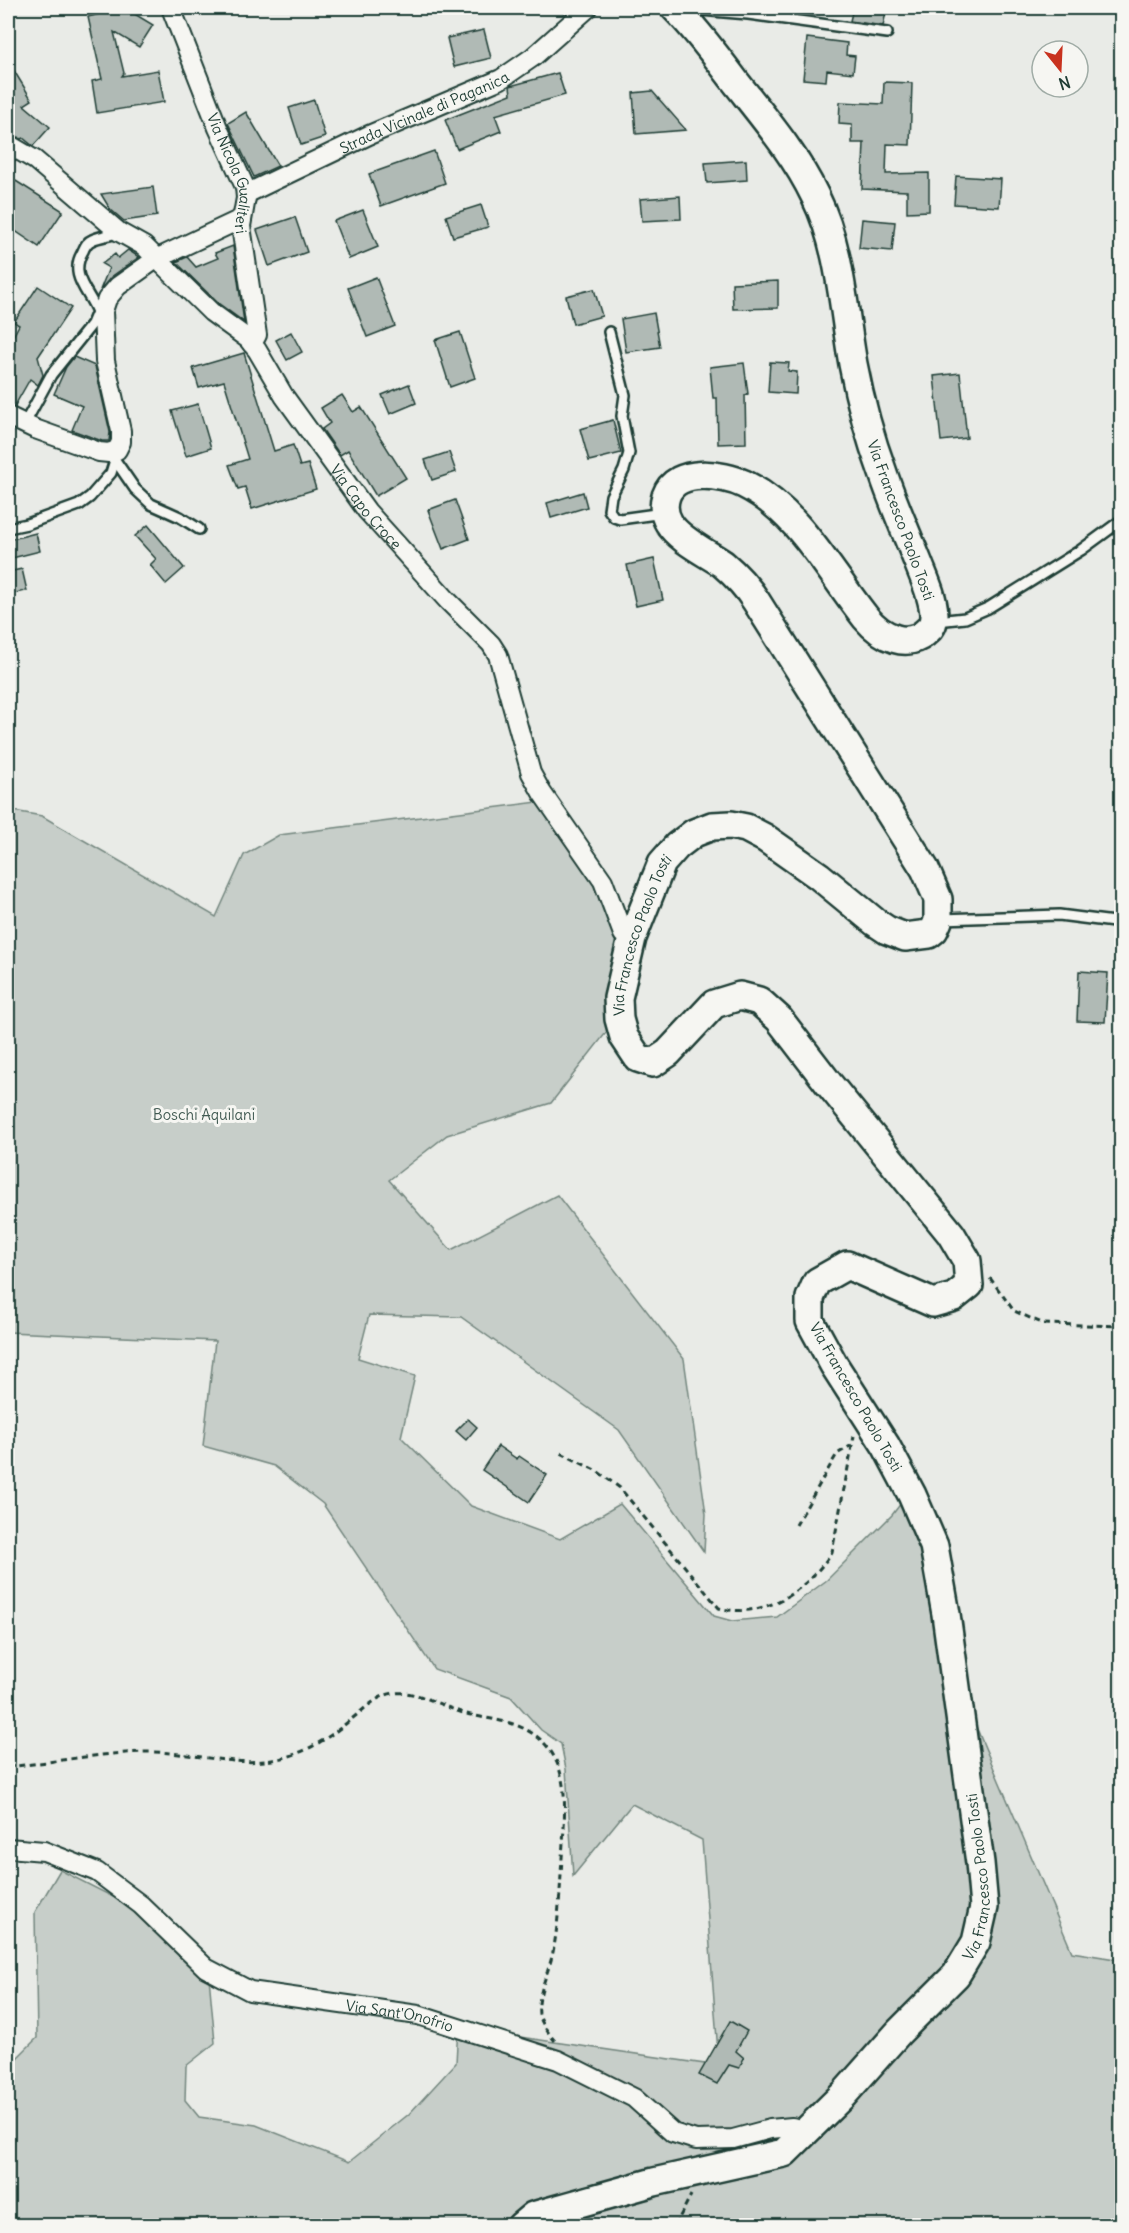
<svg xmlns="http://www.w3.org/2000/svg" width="1129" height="2233" viewBox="0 0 1129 2233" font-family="Delius,sans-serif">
<rect width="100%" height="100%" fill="#e9ebe7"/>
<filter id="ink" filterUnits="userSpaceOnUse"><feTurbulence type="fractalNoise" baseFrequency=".0167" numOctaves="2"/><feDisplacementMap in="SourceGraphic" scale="12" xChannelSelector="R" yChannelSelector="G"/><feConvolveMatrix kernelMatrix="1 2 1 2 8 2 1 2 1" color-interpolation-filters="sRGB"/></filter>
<g filter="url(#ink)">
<!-- green -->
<polygon fill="#c7cec9" stroke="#73867e" stroke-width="1.5" points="538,802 556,811 623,934 609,1029 551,1103 447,1135 389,1180 451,1250 557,1195 684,1359 706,1514 704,1552 619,1430 461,1317 369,1315 358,1358 415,1376 401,1437 471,1506 560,1539 620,1504 714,1616 732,1621 777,1617 827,1580 892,1515 905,1498 926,1549 957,1682 1072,1952 1121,1960 1121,2225 8,2225 8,2067 37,2038 35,1912 60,1870 137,1909 209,1977 215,2043 186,2066 185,2100 199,2117 256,2125 349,2162 409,2114 456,2063 458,2026 506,2035 719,2066 702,1840 632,1804 573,1876 566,1769 561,1744 541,1730 511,1697 434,1669 323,1504 274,1466 203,1446 215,1341 8,1332 8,810 42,816 216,917 244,855 279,835"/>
<!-- building -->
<g fill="#b0bab5" stroke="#1f3d34" stroke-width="1.5">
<polygon points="103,8 132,8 133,13 153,25 139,47 114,32 124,73 122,76 158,70 164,102 97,113 92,81 102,79 88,17 104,13"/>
<polygon points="853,8 887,8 883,26 850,21"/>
<polygon points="484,30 491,58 454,67 447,38"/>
<polygon points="807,38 847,43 846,55 855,56 853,73 827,70 826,81 803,79"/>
<polygon points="8,61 32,100 24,105 50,127 33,146 23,138 21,139 8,131"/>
<polygon points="558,73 565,95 495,115 501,131 457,149 445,120 511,94 510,86"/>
<polygon points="884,82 912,83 910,145 887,144 886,174 929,173 929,211 907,212 907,191 862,189 864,143 852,143 852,125 839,124 840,102 883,104"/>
<polygon points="652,91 686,130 636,134 633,93"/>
<polygon points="314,100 325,137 301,145 289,108"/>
<polygon points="246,112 278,166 254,177 228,123"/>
<polygon points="434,151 445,183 381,206 369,174"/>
<polygon points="746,160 747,180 707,183 705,163"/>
<polygon points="8,176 63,211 39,247 8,226"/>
<polygon points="956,176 1001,179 999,207 954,204"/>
<polygon points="153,187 157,216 124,221 110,209 101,194"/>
<polygon points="680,196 681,219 642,221 640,199"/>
<polygon points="481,205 488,227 453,237 446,216"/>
<polygon points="363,210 378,247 349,259 334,221"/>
<polygon points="295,217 307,252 269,266 257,230"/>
<polygon points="862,219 895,222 892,251 859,248"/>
<polygon points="233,246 244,322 218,303 176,262 187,257 196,267 218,258 215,253"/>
<polygon points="128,250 139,257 111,277 100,290 109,268 102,264 115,254 118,258"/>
<polygon points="376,277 395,326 367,337 348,288"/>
<polygon points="778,281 778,308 733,309 732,283"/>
<polygon points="38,286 71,308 38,357 43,375 38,385 30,379 14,407 8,405 8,346 19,325 14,322"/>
<polygon points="594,289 602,316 573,324 566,296"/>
<polygon points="654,313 660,347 626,352 621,319"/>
<polygon points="291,332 302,352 287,360 276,340"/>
<polygon points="460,332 475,378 450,387 435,340"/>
<polygon points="244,353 274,451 293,445 300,466 308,464 316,489 252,509 245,487 238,489 229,465 248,459 224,381 199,388 193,368"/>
<polygon points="74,357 95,366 110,432 109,441 102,441 72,430 82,406 54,394 66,367"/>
<polygon points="770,362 789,363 788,371 797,372 796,394 768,392"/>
<polygon points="744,363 748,394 745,395 746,443 718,444 717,398 713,398 710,367"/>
<polygon points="960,373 967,438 941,441 934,376"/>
<polygon points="409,384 416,403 390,414 382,395"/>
<polygon points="342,395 353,412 361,407 406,478 376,496 348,450 340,455 322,429 330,423 321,408"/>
<polygon points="198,404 211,448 186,456 172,411"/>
<polygon points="613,420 621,453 589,461 580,429"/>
<polygon points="449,452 456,472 432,480 425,460"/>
<polygon points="583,492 587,507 551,518 547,503"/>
<polygon points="455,500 469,539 443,549 428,510"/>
<polygon points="148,525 184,568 166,584 150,565 156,559 135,536"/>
<polygon points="36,533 40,551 8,559 8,540"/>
<polygon points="654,559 663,600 636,606 627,565"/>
<polygon points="22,569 27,591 8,594 8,572"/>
<polygon points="1079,971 1108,973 1105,1022 1077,1021"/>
<polygon points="468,1419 477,1427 466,1440 456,1431"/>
<polygon points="498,1446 517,1459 519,1456 547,1475 529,1502 482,1470"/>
<polygon points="730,2021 747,2031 736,2051 744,2058 739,2068 729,2065 717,2084 699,2075"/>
</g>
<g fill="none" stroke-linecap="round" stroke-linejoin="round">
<!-- lane casing -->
<g stroke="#1f3d34" stroke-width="14">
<g id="lane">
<polyline points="685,13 700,10 748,14 887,33"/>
<polyline points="609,332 625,395 622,416 629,453 624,470 611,496 609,510 614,517 620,519 663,513"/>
<path d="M24,425L51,375L92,324L97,312C89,291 68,276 83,251C85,246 87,242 92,240C100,236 110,236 119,232"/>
<polyline points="115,460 135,489 151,504 180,517 199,529"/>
<polyline points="8,528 27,524 79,505 90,497 111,473 115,460"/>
<polyline points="937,621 965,618 988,608 1081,550 1122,520"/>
<polyline points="941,919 1059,915 1122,923"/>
</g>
</g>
<!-- street casing -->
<g stroke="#1f3d34" stroke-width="22">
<g id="street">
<path id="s1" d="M171,8L218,128L245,187L246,198L241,226L257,335L252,344"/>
<path id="s2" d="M8,144L35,160L119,232L144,246L211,312L248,339L257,350L284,396L367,511L448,601L491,644L498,655L531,773L542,793L603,881L623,934L632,938"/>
<path id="s3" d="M246,194L369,135L501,79L533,57L588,8"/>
<polyline points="8,416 35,429 99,452 109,453 117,450 121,442 121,431 105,361 103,311 107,299 118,286 156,259 241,219"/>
<path id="s4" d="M8,1848L44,1851L97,1872L141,1905L206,1968L250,1991L418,2015L558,2060L634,2098L673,2133L696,2140L733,2139L770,2129L792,2127L806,2131"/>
</g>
</g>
<!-- secondary casing -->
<g stroke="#1f3d34" stroke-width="32">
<g id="secondary">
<path id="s5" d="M521,2226L533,2216L654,2182L784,2153L844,2094L899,2032L956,1975L976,1942L984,1907L980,1863L946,1614L934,1546L912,1495L886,1446L834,1365L810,1321V1298L817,1282L847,1265L933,1303L954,1297L969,1285L967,1261L951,1234L829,1084L779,1019L759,1001L740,996L714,1004L668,1053L653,1063L638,1058L624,1037L619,1019L618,998L632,938L662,863L677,846L694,833L712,826L731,825L746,828L765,838L819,876L875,922L887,930L905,937L929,934L934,930L938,921V899L925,869L756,601C747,587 736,575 723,564C707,553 678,539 669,523C664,515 663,505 666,496C676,467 723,474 744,484C799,511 829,572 866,618C881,636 908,651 928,630C933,626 934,620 934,614C933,596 924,578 918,562C906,532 893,503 883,473C870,438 860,401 853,364C843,308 841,248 815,196C795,154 764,118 735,81C716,56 697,30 675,8"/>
</g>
</g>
<!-- path -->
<g stroke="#1f3d34" stroke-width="3" stroke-dasharray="6 4.5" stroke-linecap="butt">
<polyline points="990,1278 1014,1311 1044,1324 1122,1326"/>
<path d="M561,1453L597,1471L620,1488L719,1608C765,1620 808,1589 832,1552L854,1436"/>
<polyline points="796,1525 837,1454 852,1445"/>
<path d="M8,1767C53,1762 101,1753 147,1752C190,1751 234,1768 278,1759C304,1754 329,1738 349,1721C361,1712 372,1700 386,1695C409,1687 433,1702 455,1710C474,1718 496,1718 516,1725C575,1748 565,1806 562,1858C560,1889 559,1921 553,1952C549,1972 537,1993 539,2014C541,2023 549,2034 555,2041"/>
<polyline points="675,2226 691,2195"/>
</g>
<!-- lane -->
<use href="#lane" stroke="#f6f6f2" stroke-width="9"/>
<!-- street -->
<use href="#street" stroke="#f6f6f2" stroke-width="18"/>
<!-- secondary -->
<use href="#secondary" stroke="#f6f6f2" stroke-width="27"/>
</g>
</g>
<g text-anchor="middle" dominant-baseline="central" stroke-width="6" stroke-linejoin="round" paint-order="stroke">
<!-- street labels -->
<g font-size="15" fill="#1f3d34" stroke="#f6f6f2">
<text stroke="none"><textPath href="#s3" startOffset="196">Strada Vicinale di Paganica</textPath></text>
<text stroke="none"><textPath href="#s1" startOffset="177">Via Nicola Gualiteri</textPath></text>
<text stroke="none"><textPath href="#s2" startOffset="516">Via Capo Croce</textPath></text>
<text transform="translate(901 520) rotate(70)">Via Francesco Paolo Tosti</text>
<text stroke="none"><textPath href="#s5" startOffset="2066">Via Francesco Paolo Tosti</textPath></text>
<text transform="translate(856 1397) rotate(60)">Via Francesco Paolo Tosti</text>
<text stroke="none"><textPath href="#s5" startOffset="626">Via Francesco Paolo Tosti</textPath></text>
<text stroke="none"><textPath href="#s4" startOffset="440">Via Sant'Onofrio</textPath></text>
</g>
<!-- park labels -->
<g font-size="15" fill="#415a52" stroke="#f6f6f2">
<text x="204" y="1114">Boschi Aquilani</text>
</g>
</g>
<!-- margin -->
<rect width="1129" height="2233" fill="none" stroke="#f6f6f2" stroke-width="30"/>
<rect x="15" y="15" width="1099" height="2203" fill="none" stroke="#1f3d34" stroke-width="2" filter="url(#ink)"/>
<!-- north arrow -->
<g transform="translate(1060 69) rotate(162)"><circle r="28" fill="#f6f6f2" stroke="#a0aca6" stroke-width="1.5"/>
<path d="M0-4.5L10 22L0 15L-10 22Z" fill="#c8321e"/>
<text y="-9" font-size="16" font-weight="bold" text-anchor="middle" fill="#1f3d34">N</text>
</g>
</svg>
